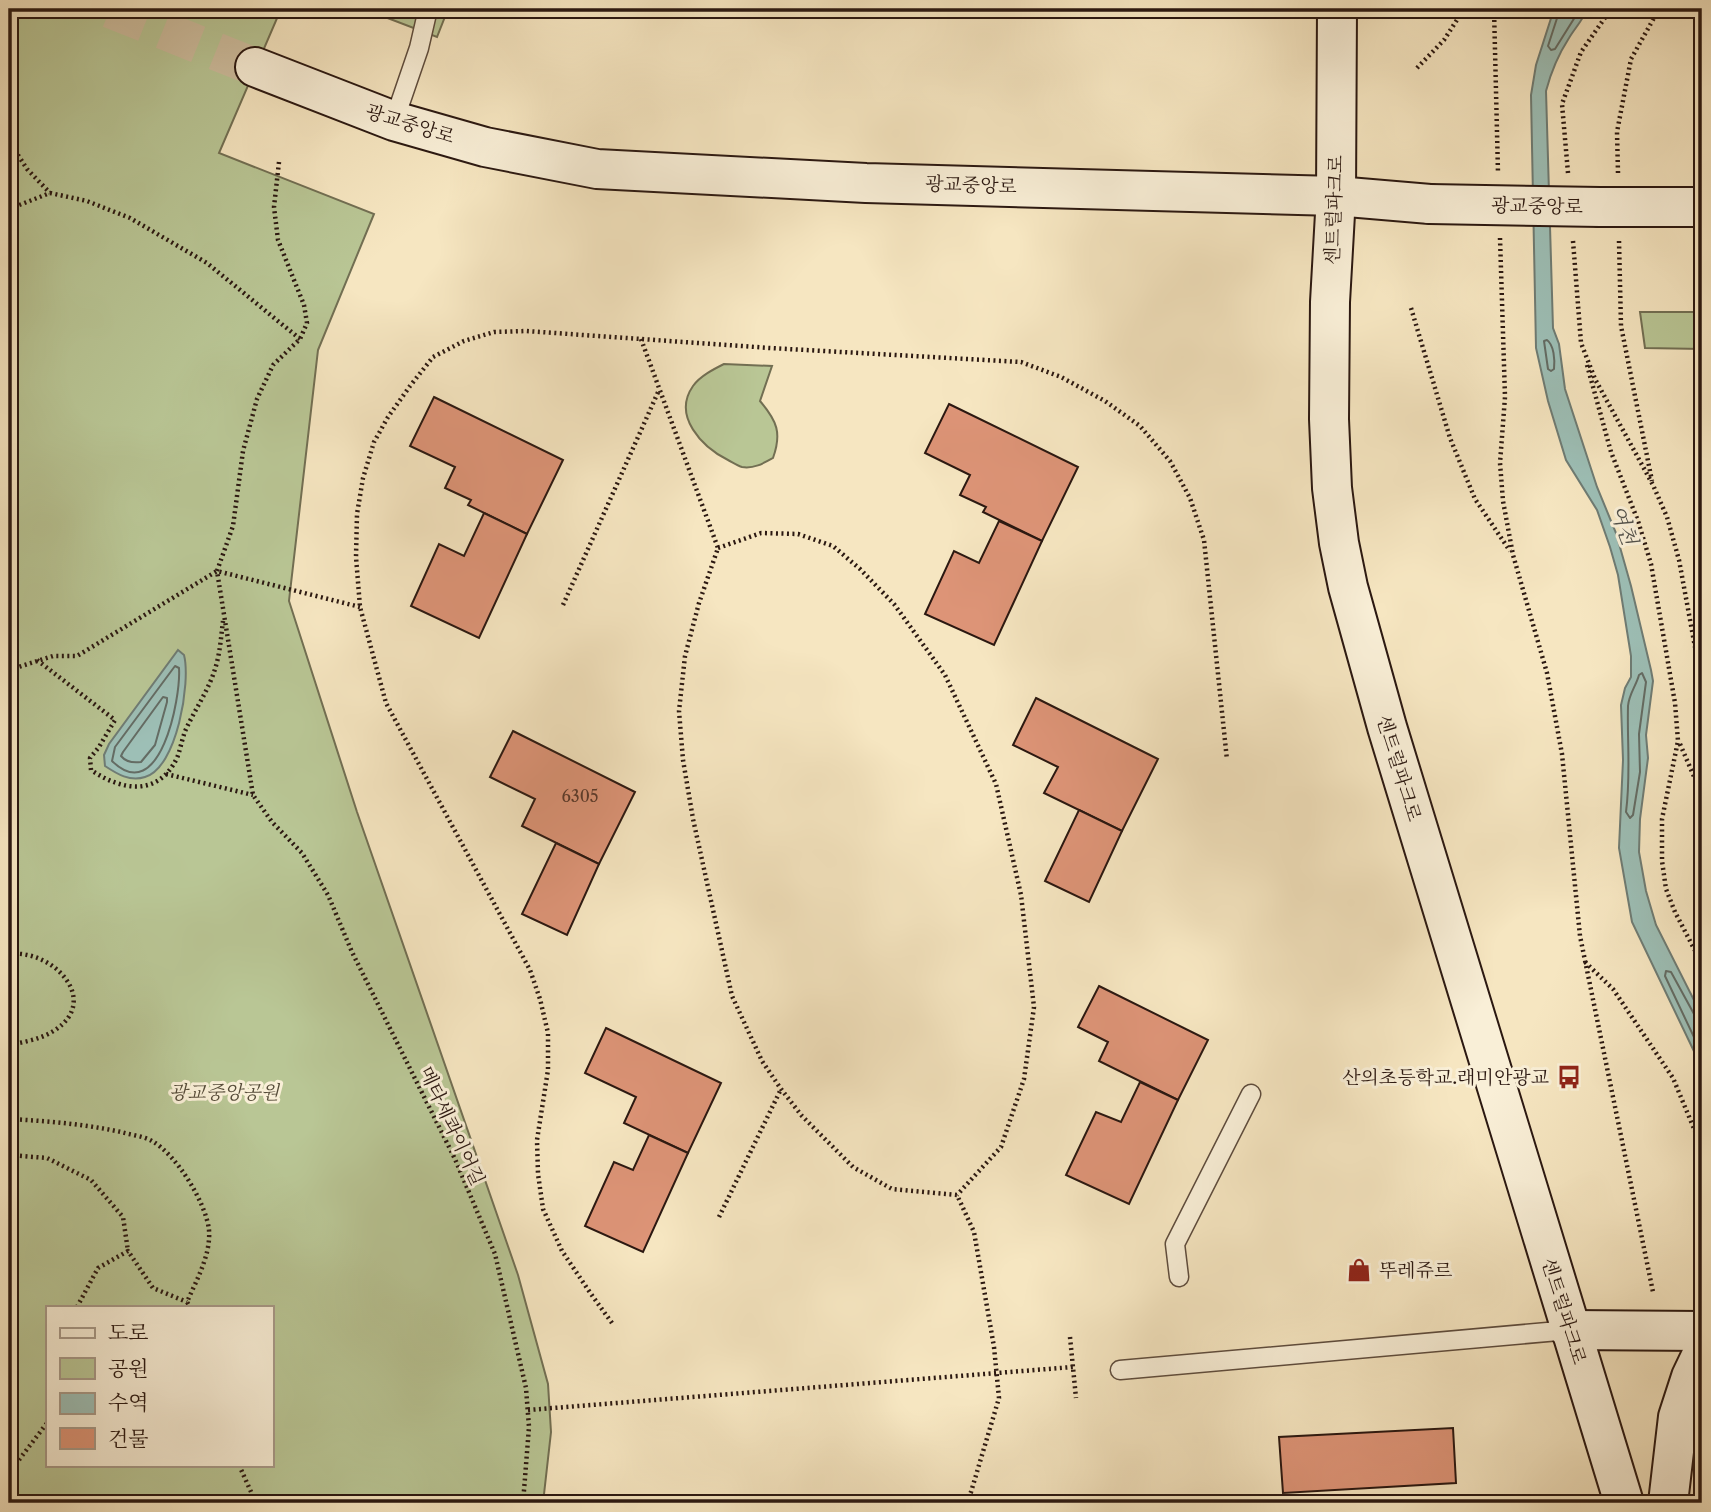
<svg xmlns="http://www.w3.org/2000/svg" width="1711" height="1512" viewBox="0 0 1711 1512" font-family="'Libre Caslon Text','Noto Serif KR',serif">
<rect width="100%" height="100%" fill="#f6e6c1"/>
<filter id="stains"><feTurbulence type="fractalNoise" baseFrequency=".00286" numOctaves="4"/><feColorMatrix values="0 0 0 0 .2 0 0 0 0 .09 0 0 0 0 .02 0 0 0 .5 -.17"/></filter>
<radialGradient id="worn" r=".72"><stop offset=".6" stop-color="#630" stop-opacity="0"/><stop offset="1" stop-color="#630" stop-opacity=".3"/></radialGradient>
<!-- green -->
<g fill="#b9c695" stroke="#726f53" stroke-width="2" fill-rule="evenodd">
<path d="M9,9H281L219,153L374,214L318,350L289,601L357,812L518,1275L548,1384L551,1432L543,1503H9ZM47,1307H271V1465H47Z"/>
<polygon points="364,9 448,9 437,37"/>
<polygon points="1640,312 1702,312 1702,349 1645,348"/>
<path d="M724,364L772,366L760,401C777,421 782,433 773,458C764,463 754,469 742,467C738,466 732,462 728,460C702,447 672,416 693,386C700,376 714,369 724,364Z"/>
</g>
<!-- water -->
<g fill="#9dbfb6" stroke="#6f7c74" stroke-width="2">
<path d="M1554,9H1587C1583,20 1575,28 1569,38C1558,55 1551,72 1546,91L1553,328L1559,344L1565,389L1597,487L1616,533L1631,586L1651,670L1653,681L1646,735L1648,758L1640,819L1639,852L1646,891L1656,925L1702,1016V1068L1632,922L1619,848L1623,760L1621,705L1625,688L1631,677V656L1618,575L1610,547L1597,510L1566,460L1548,401L1536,348L1531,95L1536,65Z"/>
<path d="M178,650L184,655C191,682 177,768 145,777C130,782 117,774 105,766L104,755L109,744Z"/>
</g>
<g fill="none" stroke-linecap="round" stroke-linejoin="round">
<!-- shore -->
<g stroke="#646c64" stroke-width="2">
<polyline points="1560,9 1548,46 1551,50 1555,49 1580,9"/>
<path d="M1547,340C1554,345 1555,360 1554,369L1551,371L1548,369L1544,341Z"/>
<path d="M175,666L179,668C181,698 160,808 112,761L115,747Z"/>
<path d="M1642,673L1646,682L1639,734L1640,772L1633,815L1630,818L1626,812C1631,775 1627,742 1628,706C1629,694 1636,686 1639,675Z"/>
<path d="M163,697L167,698V702L155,745L141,762C134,763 126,762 121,756L123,752Z"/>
<polyline points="1702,1017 1694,1014 1671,972 1666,971 1665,976 1702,1054"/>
</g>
</g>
<!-- building -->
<g fill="#dd9477" stroke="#2b1811" stroke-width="2">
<polygon points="434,397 563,460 527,534 468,505 471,500 445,488 455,467 410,446"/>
<polygon points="949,404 1078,467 1042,541 983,512 986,507 960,495 970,475 925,453"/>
<polygon points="484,513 527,534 479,638 411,606 439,544 464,556"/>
<polygon points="999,521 1042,541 994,645 925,614 954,551 979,563"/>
<polygon points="1036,698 1158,759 1122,831 1044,793 1058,767 1013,745"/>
<polygon points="513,731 635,792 599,864 522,826 535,799 490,777"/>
<polygon points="1079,810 1122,831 1089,902 1045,881"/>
<polygon points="556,843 599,864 567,935 522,914"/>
<polygon points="1099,986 1208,1040 1178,1100 1099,1061 1108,1042 1078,1027"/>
<polygon points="606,1028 721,1083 688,1153 624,1123 636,1097 585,1073"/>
<polygon points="1140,1082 1178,1100 1129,1204 1066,1175 1096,1112 1121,1122"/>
<polygon points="649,1135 688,1153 643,1252 585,1226 614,1162 633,1170"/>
<polygon points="1453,1428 1456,1483 1283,1493 1279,1437"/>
</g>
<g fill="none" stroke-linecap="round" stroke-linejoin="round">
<!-- secondary-tunnel -->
<polyline stroke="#cdbd9e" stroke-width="38" stroke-dasharray="38 19" stroke-linecap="butt" points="110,9 255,67"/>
<!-- lane casing -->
<g stroke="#5e4c3d" stroke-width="21">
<g id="lane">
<polyline points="394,121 419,48 428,9"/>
<polyline points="1179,1277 1175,1244 1251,1094"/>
<polyline points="1120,1370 1570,1330"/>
</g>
</g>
<!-- secondary casing -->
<g stroke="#2b1811" stroke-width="42">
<g id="secondary">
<polyline points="1337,9 1336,196 1330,302 1329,419 1332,488 1339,543 1348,587 1387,727 1624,1503"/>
<polyline points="255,67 394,121 485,147 597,169 866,183 1336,196 1430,204"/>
<polyline points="1600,207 1702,207"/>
<polyline points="1570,1330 1702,1331"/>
<polyline points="1668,1503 1678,1417 1691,1377 1702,1354"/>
</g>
</g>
<!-- path -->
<g stroke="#2b1811" stroke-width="4.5" stroke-dasharray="2 3.5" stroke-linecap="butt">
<polyline points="1494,9 1498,173"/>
<polyline points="1417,68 1444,40 1464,9"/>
<polyline points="9,141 27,169 50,193"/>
<polyline points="279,162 274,207 278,240 304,305 307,323 300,339 273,365 257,399 243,451 233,526 217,571 253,795 272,822 302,853 328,895 352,952 455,1159 495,1254 526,1388 529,1427 523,1503"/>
<polyline points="1568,173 1562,104 1581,52 1611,9"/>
<polyline points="1618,173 1617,132 1631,59 1659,9"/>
<polyline points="9,209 50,193 87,201 130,218 207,263 300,339"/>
<polyline points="1500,238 1505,397 1500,463 1503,501 1513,555 1547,673 1562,754 1580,936 1653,1292"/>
<polyline points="1573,241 1581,343 1595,379 1653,485 1667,517 1679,560 1702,685"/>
<polyline points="1619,241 1621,326 1652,481"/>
<polyline points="1411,308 1450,438 1475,499 1510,551"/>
<polyline points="641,339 718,548 699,603 685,656 679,711 683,760 693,819 732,996 762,1061 781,1089 802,1116 853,1167 892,1189 957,1195 974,1232 994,1347 999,1398 971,1492 966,1503"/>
<polyline points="1587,365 1611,452 1638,521 1651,564 1675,703 1678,741 1662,819 1662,861 1666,889 1675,912 1702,964"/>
<polyline points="718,548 761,533 798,534 833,546 860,569 894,604 945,675 996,784 1021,895 1034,1007 1024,1079 1001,1147 957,1195"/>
<polyline points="563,605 659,390"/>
<path d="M37,660L115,720L99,747L90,758L91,770C122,791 158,797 177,758C181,748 182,737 187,727C196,708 209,689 215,669C220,654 221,637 223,621"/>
<polyline points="9,670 53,656 77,656 217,571 360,607"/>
<polyline points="1680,744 1702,795"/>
<polyline points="166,774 253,795"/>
<path d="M9,954C53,949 101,1000 55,1030C42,1039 24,1042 9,1045"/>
<polyline points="1585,962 1613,989 1673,1078 1702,1148"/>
<path d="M9,1119C47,1121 84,1124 121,1132C131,1135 143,1136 152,1141C177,1155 206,1203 209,1230C211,1255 196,1281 187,1302L190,1307"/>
<polyline points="9,1155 47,1158 91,1180 123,1217 128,1251"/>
<polyline points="719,1217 781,1089"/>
<polyline points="77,1307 98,1268 128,1251 153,1288 187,1302"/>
<polyline points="612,1323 591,1294 562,1251 543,1209 538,1174 537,1140 548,1070 548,1033 540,999 530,970 386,703 360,607 356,557 357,514 363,478 374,442 388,417 410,386 433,357 464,341 494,332 526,331 770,348 1021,362 1061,377 1105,401 1140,426 1170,461 1190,498 1204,540 1227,760"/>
<polyline points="1070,1337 1076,1398"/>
<polyline points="528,1410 1073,1367"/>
<polyline points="239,1465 256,1503"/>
<polyline points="9,1473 47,1423"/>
</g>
<!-- lane -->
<use href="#lane" stroke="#f9efd7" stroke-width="18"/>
<!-- secondary -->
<use href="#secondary" stroke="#f9efd7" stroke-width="38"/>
<!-- secondary-bridge casing -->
<g stroke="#2b1811" stroke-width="42" stroke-linecap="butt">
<polyline id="secondary-bridge" points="1430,204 1600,207"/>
</g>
<!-- secondary-bridge -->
<use href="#secondary-bridge" stroke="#f9efd7" stroke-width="38"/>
</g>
<!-- icons -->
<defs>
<g id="bus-bare" transform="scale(1.89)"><path d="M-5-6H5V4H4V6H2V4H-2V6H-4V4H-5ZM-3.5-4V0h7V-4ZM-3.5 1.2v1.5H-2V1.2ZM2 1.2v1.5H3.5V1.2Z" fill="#8f2418" stroke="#f9efd7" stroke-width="2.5" paint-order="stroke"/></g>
<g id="shop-bare" transform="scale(1.89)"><path d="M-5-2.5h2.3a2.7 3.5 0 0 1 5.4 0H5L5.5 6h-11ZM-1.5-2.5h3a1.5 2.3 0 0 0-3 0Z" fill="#8f2418" stroke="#f9efd7" stroke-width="2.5" paint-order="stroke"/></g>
</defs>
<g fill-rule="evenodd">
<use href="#bus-bare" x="1569" y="1077"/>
<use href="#shop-bare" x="1359" y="1270"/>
</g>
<g text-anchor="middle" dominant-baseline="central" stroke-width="6" stroke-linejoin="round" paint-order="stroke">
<!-- number labels -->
<g font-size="16" fill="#58372a">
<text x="580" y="796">6305</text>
</g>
<!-- street labels -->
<g font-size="19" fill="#2b1811" stroke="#f9efd7">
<text transform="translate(410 124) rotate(17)">광교중앙로</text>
<text transform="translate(971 185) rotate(2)">광교중앙로</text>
<text transform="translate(1537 206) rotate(1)">광교중앙로</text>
<text transform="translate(1334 210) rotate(-88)">센트럴파크로</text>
<text transform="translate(1399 768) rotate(73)">센트럴파크로</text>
<text transform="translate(452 1126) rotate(65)">메타세콰이어길</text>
<text transform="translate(1564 1311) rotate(73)">센트럴파크로</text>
</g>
<!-- poi labels -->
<g font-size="19" fill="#2b1811" stroke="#f9efd7" text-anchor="end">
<text x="1549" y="1077">산의초등학교.래미안광교</text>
<text x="1379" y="1270" text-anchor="start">뚜레쥬르</text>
</g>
<!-- park labels -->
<g font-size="19" font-style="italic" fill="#564c39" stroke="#f9efd7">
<text x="224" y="1092">광교중앙공원</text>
</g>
<!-- water labels -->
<g font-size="21" font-style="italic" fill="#53524b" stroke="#f9efd7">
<text transform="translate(1624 525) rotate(70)">여천</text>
</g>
</g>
<!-- margin -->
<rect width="1711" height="1512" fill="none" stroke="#f6e6c1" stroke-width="35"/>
<rect x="10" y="10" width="1690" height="1491" fill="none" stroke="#2b1811" stroke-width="3.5"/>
<rect x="18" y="18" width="1676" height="1477" fill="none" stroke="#2b1811" stroke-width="2"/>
<!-- legend -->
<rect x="46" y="1306" width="228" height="161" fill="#f9efd7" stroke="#a79988" stroke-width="2"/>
<rect x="60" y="1328" width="35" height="10" fill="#f9efd7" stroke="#a79988" stroke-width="2"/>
<text x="108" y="1340" font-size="21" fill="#2b1811">도로</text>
<rect x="60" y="1358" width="35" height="21" fill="#b9c695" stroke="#a79988" stroke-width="2"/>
<text x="108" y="1376" font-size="21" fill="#2b1811">공원</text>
<rect x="60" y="1393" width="35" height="21" fill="#9dbfb6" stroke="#a79988" stroke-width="2"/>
<text x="108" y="1410" font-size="21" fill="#2b1811">수역</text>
<rect x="60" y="1428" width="35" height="21" fill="#dd9477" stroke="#a79988" stroke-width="2"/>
<text x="108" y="1446" font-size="21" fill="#2b1811">건물</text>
<rect width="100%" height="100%" filter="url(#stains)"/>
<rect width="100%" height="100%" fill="url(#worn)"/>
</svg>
